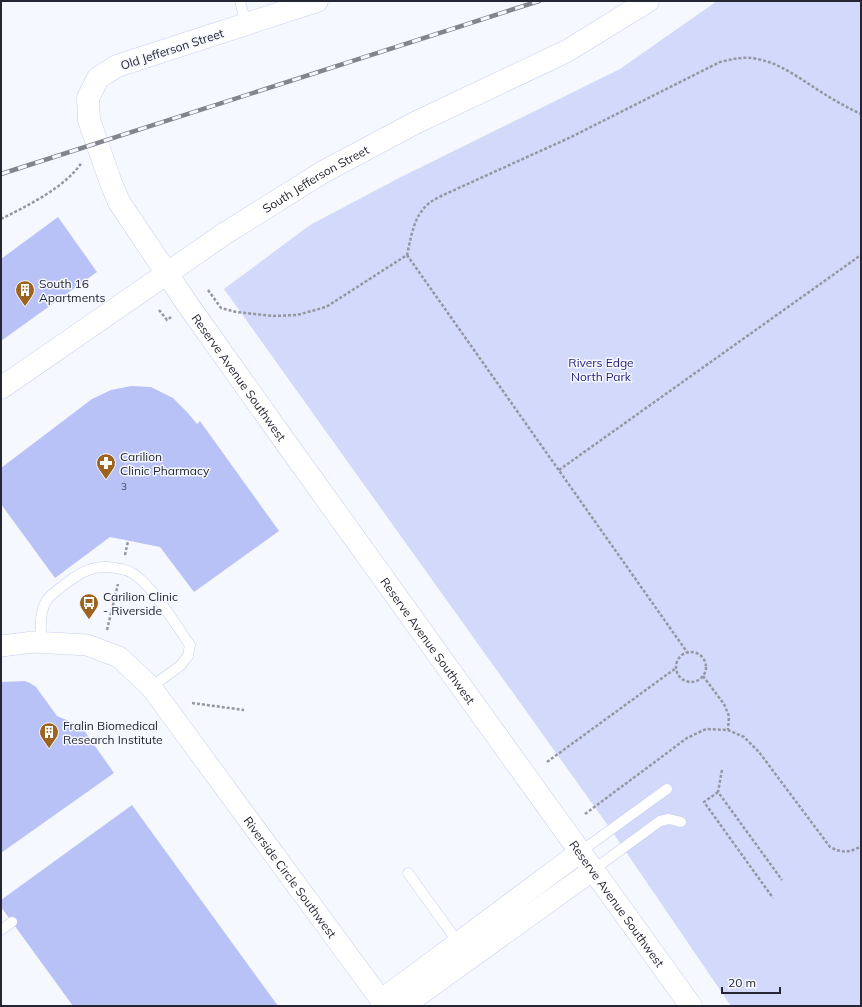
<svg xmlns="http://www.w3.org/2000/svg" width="862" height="1007" viewBox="0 0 862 1007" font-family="Mulish,sans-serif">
<rect width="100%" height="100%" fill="#f6f8ff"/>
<!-- green -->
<polygon fill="#d2d9fb" points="717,1 861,1 861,1006 731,1006 609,827 224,289 310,225 401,177 620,69"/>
<!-- building -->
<g fill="#b8c2f7">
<polygon points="58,217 97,272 1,341 1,259"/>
<polygon points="131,386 151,387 173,398 187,412 197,424 200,421 279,531 194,592 160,547 110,537 55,578 1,504 1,468 92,399 111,390"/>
<polygon points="25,681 30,683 36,687 57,716 81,726 114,773 1,853 1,682"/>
<polygon points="132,805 278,1006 73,1006 1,907 1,900"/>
</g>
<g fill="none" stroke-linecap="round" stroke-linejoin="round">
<!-- lane casing -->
<g stroke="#c7cef0" stroke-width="11">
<g id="lane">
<polyline points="240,1 246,24"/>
<path d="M41,642C41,629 39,611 47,600C51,594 59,589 65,584C84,570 97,563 121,569C124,570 128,570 130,572C149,580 177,627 190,645L188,656L180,666L151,687"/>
<polyline points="580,852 667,789"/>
<polyline points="593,870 660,821 669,819 681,822"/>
<polyline points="408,873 460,945"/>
<polyline points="1,930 12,922"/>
</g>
</g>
<!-- street casing -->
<g stroke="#c7cef0" stroke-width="22">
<g id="street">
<path id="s1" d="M1,646L33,642L87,645L119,657L151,687L381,1000"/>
<polyline points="381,1000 412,1000 593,870"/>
<polyline points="381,1000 580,852"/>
</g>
</g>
<!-- secondary casing -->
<g stroke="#c7cef0" stroke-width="23">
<g id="secondary">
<path id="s2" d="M317,1L117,66L98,78L88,98L89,120L111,183L119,202L188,305L279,433L691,1006"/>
<path id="s3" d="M1,388L224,234L323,172L417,122L567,51L648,1"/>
</g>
</g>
<!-- path -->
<g stroke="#9597a1" stroke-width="2.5" stroke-dasharray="3 2" stroke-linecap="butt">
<path d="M1,219C27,206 66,187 82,162"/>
<polyline points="407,255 687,652"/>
<path d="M208,290L221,308L236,312L273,316L297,315L326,307L407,255C411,238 413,218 427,205C431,201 436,199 441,196L569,138L720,62C733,59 745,56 757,59C780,63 799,78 818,90C832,99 846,107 861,114"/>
<polyline points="159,310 167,320 171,317"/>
<polyline points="559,470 861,255"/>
<polyline points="125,555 128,541"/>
<polyline points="107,630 118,584"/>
<circle cx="691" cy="667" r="15"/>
<polyline points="703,676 724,704 729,716 728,730"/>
<polyline points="192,703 244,710"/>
<polyline points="547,762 676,668"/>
<polyline points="722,770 718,792 782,880"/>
<polyline points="718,792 704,802 773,898"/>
<path d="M585,814L687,738L706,729L728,730L744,737L759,752L830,847C842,853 850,853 861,846"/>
</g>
<!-- lane -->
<use href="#lane" stroke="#fff" stroke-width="10"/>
<!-- street -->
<use href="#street" stroke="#fff" stroke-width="21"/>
<!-- secondary -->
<use href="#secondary" stroke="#fff" stroke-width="22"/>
<!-- rail casing -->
<g stroke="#82848e" stroke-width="4.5">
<polyline id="rail" points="1,174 539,1"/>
</g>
<!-- rail -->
<use href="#rail" stroke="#f6f8ff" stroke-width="3" stroke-dasharray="9" stroke-linecap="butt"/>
</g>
<!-- icons -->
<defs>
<g id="building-pin" transform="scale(1)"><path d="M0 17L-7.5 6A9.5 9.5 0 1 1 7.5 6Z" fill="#9d6421" stroke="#f6f8ff"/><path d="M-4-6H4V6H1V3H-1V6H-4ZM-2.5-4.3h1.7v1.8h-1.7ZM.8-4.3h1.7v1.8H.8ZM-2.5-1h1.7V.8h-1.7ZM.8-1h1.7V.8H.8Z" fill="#fff"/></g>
<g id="pharmacy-pin" transform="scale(1)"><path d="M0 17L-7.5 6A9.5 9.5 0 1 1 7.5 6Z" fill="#9d6421" stroke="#f6f8ff"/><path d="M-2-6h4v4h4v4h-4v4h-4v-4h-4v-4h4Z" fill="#fff"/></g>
<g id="bus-pin" transform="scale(1)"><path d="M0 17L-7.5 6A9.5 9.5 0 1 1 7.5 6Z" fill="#9d6421" stroke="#f6f8ff"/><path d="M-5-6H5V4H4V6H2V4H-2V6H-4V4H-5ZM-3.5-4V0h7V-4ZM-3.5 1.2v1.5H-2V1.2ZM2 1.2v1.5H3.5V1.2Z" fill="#fff"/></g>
</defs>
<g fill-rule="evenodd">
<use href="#building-pin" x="25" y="290"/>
<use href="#pharmacy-pin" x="106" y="463"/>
<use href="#bus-pin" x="89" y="603"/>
<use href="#building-pin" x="49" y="732"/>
</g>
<g text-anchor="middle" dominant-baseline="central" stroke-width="3" stroke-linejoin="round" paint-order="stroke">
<!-- number labels -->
<g font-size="10" fill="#494d64">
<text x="124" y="486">3</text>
</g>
<!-- street labels -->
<g font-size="12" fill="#242633" stroke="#f6f8ff">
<text transform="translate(172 49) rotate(-18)">Old Jefferson Street</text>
<text stroke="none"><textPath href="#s3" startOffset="378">South Jefferson Street</textPath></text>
<text stroke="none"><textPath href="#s2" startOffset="577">Reserve Avenue Southwest</textPath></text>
<text stroke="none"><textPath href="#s2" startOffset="901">Reserve Avenue Southwest</textPath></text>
<text stroke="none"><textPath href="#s1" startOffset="400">Riverside Circle Southwest</textPath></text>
<text stroke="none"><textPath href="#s2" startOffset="1225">Reserve Avenue Southwest</textPath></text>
</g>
<!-- poi labels -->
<g font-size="12" fill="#242633" stroke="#f6f8ff" text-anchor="start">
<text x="39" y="283">South 16<tspan x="39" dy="14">Apartments</tspan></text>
<text x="120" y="456">Carilion<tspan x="120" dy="14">Clinic Pharmacy</tspan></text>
<text x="103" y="596">Carilion Clinic<tspan x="103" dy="14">- Riverside</tspan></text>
<text x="63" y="725">Fralin Biomedical<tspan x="63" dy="14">Research Institute</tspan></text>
</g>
<!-- park labels -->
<g font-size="12" fill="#231b7d" stroke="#f6f8ff">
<text x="601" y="362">Rivers Edge<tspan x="601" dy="14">North Park</tspan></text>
</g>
</g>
<!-- border -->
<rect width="862" height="1007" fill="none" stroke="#242633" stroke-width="4"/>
<!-- scale -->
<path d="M722 987v6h58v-6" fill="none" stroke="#242633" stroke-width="2"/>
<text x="728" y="987" font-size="12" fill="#242633" stroke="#f6f8ff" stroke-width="3" paint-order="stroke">20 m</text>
</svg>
